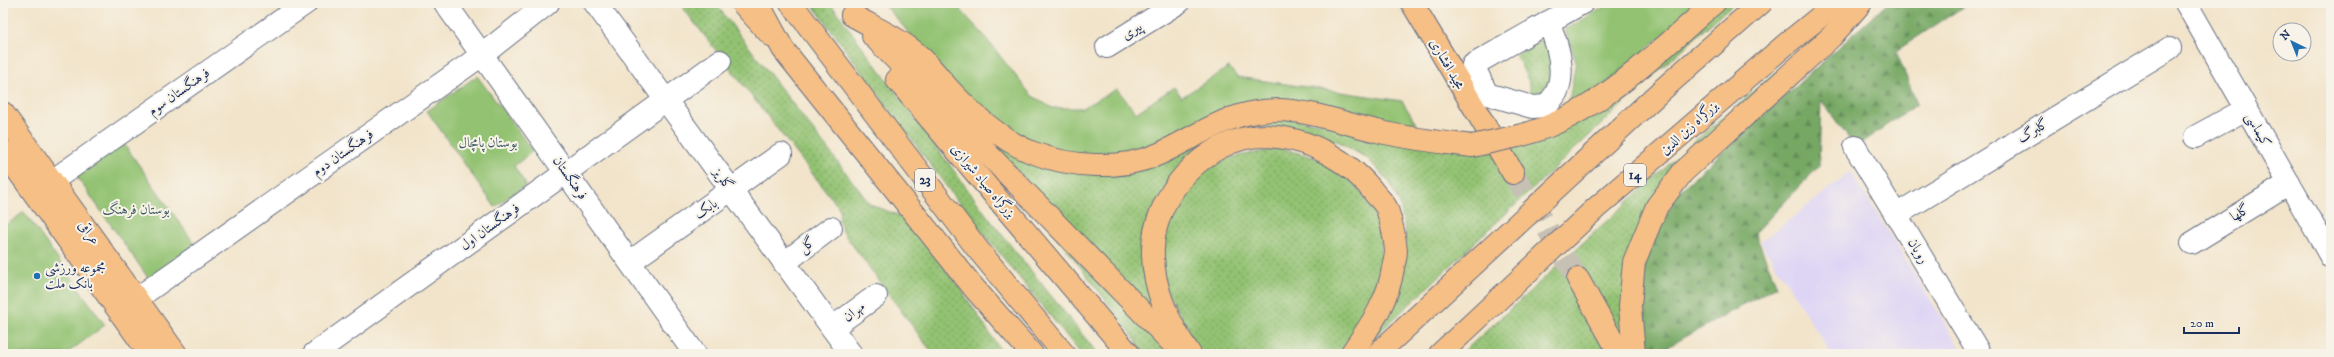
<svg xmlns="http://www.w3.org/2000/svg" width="2334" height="357" viewBox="0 0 2334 357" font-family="'IM FELL DW Pica',Amiri,serif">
<defs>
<pattern id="grass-dots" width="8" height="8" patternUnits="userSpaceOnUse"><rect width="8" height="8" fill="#93c272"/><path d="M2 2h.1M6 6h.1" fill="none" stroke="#779e61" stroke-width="1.8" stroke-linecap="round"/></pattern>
<pattern id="forest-firs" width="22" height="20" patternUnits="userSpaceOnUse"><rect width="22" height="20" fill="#76a864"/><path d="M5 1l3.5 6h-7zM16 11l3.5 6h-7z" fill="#608956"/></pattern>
</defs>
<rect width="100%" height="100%" fill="#f7f3e8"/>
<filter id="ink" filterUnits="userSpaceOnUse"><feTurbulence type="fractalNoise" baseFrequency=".025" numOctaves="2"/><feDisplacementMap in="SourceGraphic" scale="8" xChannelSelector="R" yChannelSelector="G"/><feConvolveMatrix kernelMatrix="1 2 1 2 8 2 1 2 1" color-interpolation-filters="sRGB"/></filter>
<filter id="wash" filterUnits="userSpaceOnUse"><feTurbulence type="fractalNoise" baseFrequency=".012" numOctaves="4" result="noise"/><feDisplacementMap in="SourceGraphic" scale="16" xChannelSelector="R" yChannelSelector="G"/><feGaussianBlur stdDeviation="0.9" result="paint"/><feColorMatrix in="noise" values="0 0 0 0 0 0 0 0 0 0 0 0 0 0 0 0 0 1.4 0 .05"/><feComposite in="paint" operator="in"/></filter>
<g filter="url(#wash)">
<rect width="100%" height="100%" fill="#f2e4ca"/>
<!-- built -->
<polygon fill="#ded5f5" points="1851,172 1964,354 1831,354 1761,242"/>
<!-- grass -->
<g fill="url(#grass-dots)" stroke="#577868">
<polygon points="679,3 715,3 870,204 907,219 959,286 1003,354 933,354 843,232 839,221 840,209"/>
<polygon points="811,3 830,3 991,221 1098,354 1081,354 955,198"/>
<polygon points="1723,3 1734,3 1657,72 1367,344 1392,310 1402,285 1405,256 1405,230 1400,205 1390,183 1368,159 1339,142 1312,132 1264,129 1161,194 1165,325 1066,223 940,87 1195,142 1272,117 1511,145"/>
<polygon points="1826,30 1666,183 1626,354 1461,354 1688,147"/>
<path d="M1546,36C1551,53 1559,88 1534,94L1530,93V84L1516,55Z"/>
<polygon points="1281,148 1316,158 1344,174 1361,192 1373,210 1382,237 1380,280 1356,334 1336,354 1200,354 1164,285 1162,238 1178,201 1197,177 1209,167 1228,158"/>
<polygon points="1052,230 1169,354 1145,354 1138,345 1137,341"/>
</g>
<!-- forest -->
<polygon fill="url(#forest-firs)" stroke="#486c61" points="1888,3 1969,3 1896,51 1917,104 1855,147 1821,100 1819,166 1755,233 1777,286 1655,354 1646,354 1640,326 1639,271 1677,193"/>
<!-- park -->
<g fill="#93c272" stroke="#577868">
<polygon points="883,3 954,3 981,32 1031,95 1052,108 1082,108 1117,89 1136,113 1174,87 1182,97 1229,67 1237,77 1402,101 1423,134 1342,115 1203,123 1128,155 1073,156 1005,132 940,69"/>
<polygon points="1611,3 1702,3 1590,96 1569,102 1576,61 1565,30"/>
<polygon points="477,76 533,151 514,166 526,185 495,207 427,111"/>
<polygon points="122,141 196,246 149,279 75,174"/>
<polygon points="24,212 105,325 66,354 3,354 3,227"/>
</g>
</g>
<g filter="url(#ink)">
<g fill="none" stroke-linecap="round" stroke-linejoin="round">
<!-- major-tunnel -->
<polyline stroke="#c7c0b4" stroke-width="22" stroke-dasharray="22 11" stroke-linecap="butt" points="1513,173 1578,279"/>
<!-- minor casing -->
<g stroke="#666e84" stroke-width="24">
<g id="minor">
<polyline points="445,3 695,354"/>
<polyline points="595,3 851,354"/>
<polyline points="2186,3 2331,257"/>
<path d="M1548,22C1557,42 1566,69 1557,91C1555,96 1550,101 1547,106L1532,107L1487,94L1473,65L1582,3"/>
<polyline points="1107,47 1178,3"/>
<polyline points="2195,137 2246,109"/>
<polyline points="1855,147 1980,354"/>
<polyline points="52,181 306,3"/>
<polyline points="1896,215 2170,48"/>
<polyline points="2192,243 2289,183"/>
<polyline points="630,262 781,154"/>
<polyline points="784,263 831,228"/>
<polyline points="136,299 482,55 548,3"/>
<polyline points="832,328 876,296"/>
<polyline points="314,354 720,61"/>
</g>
</g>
<!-- major casing -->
<g stroke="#666e84" stroke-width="24">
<g id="major">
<polyline points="742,3 771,35"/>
<polyline points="1412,3 1513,173"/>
<polyline points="3,113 176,354"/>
<polyline points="3,150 150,354"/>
<polyline points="1578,279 1620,354"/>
</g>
</g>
<!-- highway casing -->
<g stroke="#666e84" stroke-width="24">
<g id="highway">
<polyline points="758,3 783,49 810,83 974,288 1032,354"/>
<polyline points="791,3 976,247 1064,354"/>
<path d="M852,15C873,27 899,38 917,54C928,63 938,76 947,87C970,112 999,139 1031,152C1069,167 1121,171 1159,154C1202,134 1229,110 1280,110C1312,111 1346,124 1377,131C1408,139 1441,142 1472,146"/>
<polyline points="873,36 1177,348"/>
<polyline points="897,80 1129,354"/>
<path d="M1518,136C1595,118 1656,53 1714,3"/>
<path d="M1190,354C1170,325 1154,292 1153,256C1150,198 1205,136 1265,136C1308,137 1351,161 1376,195C1380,199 1385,204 1387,209C1391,221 1395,238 1396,251C1396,256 1394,263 1393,268C1388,302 1370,326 1351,354"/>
<polyline points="1377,354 1663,89 1761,3"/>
<polyline points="1440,354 1595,209 1785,45 1837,3"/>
<polyline points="1634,354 1630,306 1634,262 1657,206 1683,172 1831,37 1861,3"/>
</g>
</g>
<!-- minor -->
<use href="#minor" stroke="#fff" stroke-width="22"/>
<!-- major -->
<use href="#major" stroke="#f5bf86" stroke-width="22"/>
<!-- highway -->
<use href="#highway" stroke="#f5bf86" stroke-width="22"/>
<!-- highway-bridge casing -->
<g stroke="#666e84" stroke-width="24" stroke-linecap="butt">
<polyline id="highway-bridge" points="1472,146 1518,136"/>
</g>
<!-- highway-bridge -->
<use href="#highway-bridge" stroke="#f5bf86" stroke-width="22"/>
</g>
</g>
<!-- markers -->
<circle fill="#1f6fb2" stroke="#f7f3e8" stroke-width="1.5" cx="37" cy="276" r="4"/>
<g text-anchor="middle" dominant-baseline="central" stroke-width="4" stroke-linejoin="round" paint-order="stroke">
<!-- shield labels -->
<g fill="#f7f3e8" stroke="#5d6a87" stroke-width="1">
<rect x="1624" y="164" width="22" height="22" rx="3"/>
<rect x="915" y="169" width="20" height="22" rx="3"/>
</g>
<g font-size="13" font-weight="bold" fill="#1b2f5e">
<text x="1635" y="175">14</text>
<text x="925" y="180">23</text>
</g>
<!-- street labels -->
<g font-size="14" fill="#1b2f5e" stroke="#f7f3e8">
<text transform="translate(1132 31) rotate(-32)">پیری</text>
<text transform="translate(1447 64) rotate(60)">مجید افشاری</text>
<text transform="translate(179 92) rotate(-35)">فرهنگستان سوم</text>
<text transform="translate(1689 128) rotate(-42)">بزرگراه زین الدین</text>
<text transform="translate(2258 130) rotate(60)">کیماسی</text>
<text transform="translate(2033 131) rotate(-31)">گلبرگ</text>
<text transform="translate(343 153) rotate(-35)">فرهنگستان دوم</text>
<text transform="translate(570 178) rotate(55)">فرهنگستان</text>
<text transform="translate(723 179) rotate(54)">گلریز</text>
<text transform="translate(983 181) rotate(50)">بزرگراه صیاد شیرازی</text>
<text transform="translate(706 209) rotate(-35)">بابک</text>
<text transform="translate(2240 213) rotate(-32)">گلها</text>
<text transform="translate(490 227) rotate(-36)">فرهنگستان اول</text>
<text transform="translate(89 233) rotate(54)">عراقی</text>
<text transform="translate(807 245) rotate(-37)">گل</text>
<text transform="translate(1918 251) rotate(59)">رویان</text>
<text transform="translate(854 312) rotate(-37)">مهران</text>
</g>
<!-- park labels -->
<g font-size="14" fill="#3f5b64" stroke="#f7f3e8">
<text x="488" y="143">بوستان پامچال</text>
<text x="136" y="210">بوستان فرهنگ</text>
</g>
<!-- poi labels -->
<g font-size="14" fill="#1b2f5e" stroke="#f7f3e8" text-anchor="start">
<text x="45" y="268">مجموعه ورزشی<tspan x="45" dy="16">بانک ملت</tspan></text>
</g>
</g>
<!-- margin -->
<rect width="2334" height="357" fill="none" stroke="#f7f3e8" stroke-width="16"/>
<!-- north arrow -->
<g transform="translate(2292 42) rotate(317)"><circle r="19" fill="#f7f3e8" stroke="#9fa5b1"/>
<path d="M0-3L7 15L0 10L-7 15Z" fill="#1f6fb2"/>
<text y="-6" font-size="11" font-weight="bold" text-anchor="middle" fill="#1b2f5e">N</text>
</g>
<!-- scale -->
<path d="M2184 327v6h55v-6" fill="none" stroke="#1b2f5e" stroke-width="2"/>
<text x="2190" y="327" font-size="12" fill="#1b2f5e" stroke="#f7f3e8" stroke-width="3" paint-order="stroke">20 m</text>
</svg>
